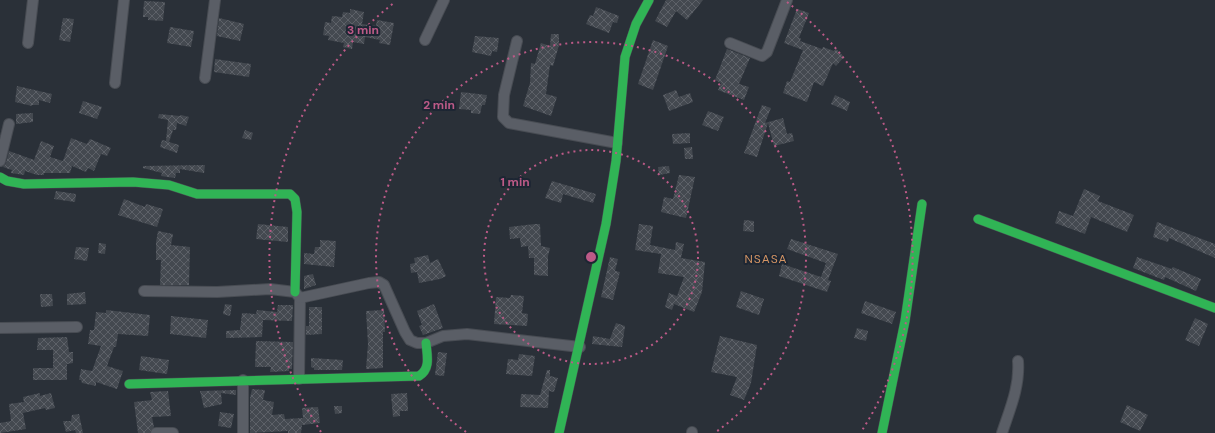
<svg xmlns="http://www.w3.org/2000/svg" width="1215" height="433" viewBox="0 0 1215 433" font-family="'DM Sans',sans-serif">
<defs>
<pattern id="building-cross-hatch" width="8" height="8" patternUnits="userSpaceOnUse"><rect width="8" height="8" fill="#444950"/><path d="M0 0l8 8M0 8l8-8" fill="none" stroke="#5d6168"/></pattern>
</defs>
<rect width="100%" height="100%" fill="#2a3038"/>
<!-- building -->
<g fill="url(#building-cross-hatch)">
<polygon points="666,0 703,0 687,20 676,11 667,27 655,21"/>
<polygon points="144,1 165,2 163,21 148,20 148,17 143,17"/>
<polygon points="596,7 619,16 617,23 613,22 609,33 586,24 590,15 593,16"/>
<polygon points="350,9 364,12 362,24 376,26 377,20 394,23 390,45 379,43 380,40 365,37 364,44 353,42 352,49 343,47 344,43 328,40 329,36 323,35 325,22 331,23 332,16 342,17 343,12 350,13"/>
<polygon points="797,9 809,13 799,38 801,38 800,41 822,49 823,47 834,51 836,49 844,57 836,66 833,63 823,86 814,82 807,102 783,93 787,81 790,82 803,50 784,43"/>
<polygon points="63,18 74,19 70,42 59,40"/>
<polygon points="219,18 244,24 240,41 217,36"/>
<polygon points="170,27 194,31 191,47 167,43"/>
<polygon points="551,34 559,34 559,45 553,66 550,65 546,94 557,97 551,116 523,106 530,83 531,63 535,64 541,43 550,46"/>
<polygon points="475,36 499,38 497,52 492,51 491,56 472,52"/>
<polygon points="653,40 668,46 653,90 638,84"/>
<polygon points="727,49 750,58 739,84 749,87 744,100 718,90 721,83 715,80"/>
<polygon points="215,59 251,64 249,77 214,72"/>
<polygon points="17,86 52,94 50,103 39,100 39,105 32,105 32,106 15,102"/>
<polygon points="676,90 679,97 690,93 693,102 669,111 663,95"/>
<polygon points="461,92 487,95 485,105 482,105 480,114 471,113 471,110 459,109"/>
<polygon points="835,95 850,102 847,111 831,104"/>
<polygon points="83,101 102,107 97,119 79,113"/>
<polygon points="762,105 771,108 765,123 783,118 787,134 792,133 794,141 774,146 768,123 757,157 744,153"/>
<polygon points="708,111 724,117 718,131 702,125"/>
<polygon points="33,113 33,122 16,124 16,114"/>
<polygon points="159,114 180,116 181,115 189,117 186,126 177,123 176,130 173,130 169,142 179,145 177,153 160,147 162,140 166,141 168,120 158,118"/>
<polygon points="245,130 253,133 251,140 242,138"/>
<polygon points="690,133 690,143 673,144 672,134"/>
<polygon points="71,138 87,144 90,139 111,148 107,156 101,154 94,171 88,168 86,172 72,166 70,173 44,173 44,175 37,175 25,171 24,175 11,173 12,170 3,167 6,163 9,151 34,160 41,141 54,146 50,157 63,161"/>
<polygon points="692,147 693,159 685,159 684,148"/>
<polygon points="205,165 204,173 180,169 180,173 176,173 175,178 161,176 162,173 143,168 143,166"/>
<polygon points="669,166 670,173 659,175 658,167"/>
<polygon points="679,175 695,177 686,218 661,212 664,197 673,199"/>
<polygon points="552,181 596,194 593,203 563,194 561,203 545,198"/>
<polygon points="1084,189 1100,196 1098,201 1134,215 1127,232 1091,217 1085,234 1055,223 1059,211 1073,216"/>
<polygon points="56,191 76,194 75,202 54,199"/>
<polygon points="124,199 145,207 146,204 163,209 157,227 118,215"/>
<polygon points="744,220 754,221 754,232 743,231"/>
<polygon points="1157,222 1215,244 1215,258 1169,238 1168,242 1153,237"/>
<polygon points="258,224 288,227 288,242 256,239"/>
<polygon points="535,224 540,224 541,246 550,248 548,256 548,276 534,275 534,258 529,258 528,246 521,247 520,238 510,239 509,227"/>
<polygon points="639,224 653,226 650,245 675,250 676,242 684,244 681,258 705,262 702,292 694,312 674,304 672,310 665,307 669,293 677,296 684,277 658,273 661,254 635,250"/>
<polygon points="158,231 173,234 171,245 190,247 189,285 160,285 161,260 156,260 156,242"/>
<polygon points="791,239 838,254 828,280 831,281 827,292 779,276 782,264 821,277 826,263 787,249"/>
<polygon points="320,240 336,241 334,267 304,264 304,253 314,254 315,247 320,247"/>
<polygon points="99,243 106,244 105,254 98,253"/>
<polygon points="76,247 89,248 87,261 74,259"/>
<polygon points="428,255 430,263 438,259 446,276 440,279 419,283 417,272 411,273 410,264 415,263 414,258"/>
<polygon points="610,257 618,259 615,271 620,272 613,300 601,297"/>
<polygon points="1137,257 1172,269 1173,267 1201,279 1196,291 1165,277 1164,280 1133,268"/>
<polygon points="313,274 316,285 304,289 304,276"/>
<polygon points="741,291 764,299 759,315 736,307"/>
<polygon points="85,292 86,304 67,305 67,294"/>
<polygon points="40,294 52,294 53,306 41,307"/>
<polygon points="511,295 524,296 522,313 528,314 527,326 494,324 496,297 510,298"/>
<polygon points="865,301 896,312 892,324 861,313"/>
<polygon points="225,304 232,305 230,316 223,314"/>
<polygon points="434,304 443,328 423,335 419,326 422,325 417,311"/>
<polygon points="278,305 293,305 292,321 263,320 262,337 226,338 226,331 240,330 242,313 256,314 257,310 277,312"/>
<polygon points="309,307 322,307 322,334 306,335 306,326 309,326"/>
<polygon points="106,310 150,315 148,336 118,334 116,347 114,347 107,366 123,371 117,389 96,382 96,386 82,383 81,380 79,380 81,369 92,371 101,346 88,344 90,330 94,330 96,312 106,313"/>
<polygon points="384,310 385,332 383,332 383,368 366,369 368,344 366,311"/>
<polygon points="171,316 208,320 206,338 170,334"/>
<polygon points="1195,318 1208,324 1199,346 1185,340"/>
<polygon points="616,323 625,326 622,347 592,344 593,336 610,339"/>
<polygon points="857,328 868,331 866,341 854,338"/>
<polygon points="720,336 757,345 751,383 744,400 730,395 737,377 711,372"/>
<polygon points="67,337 69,352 73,352 73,363 67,364 67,380 33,380 33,368 53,368 53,350 37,350 38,338"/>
<polygon points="256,341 293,342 292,369 289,369 289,371 270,372 271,367 255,367"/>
<polygon points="438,352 447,353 444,376 435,375"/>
<polygon points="519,354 535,356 532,376 506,374 508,359 518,360"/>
<polygon points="141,356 169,360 167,374 139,370"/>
<polygon points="311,358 343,360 342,370 314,370 314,368 311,367"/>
<polygon points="547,370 550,370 550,376 558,378 554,392 549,391 548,408 520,407 521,394 540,395"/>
<polygon points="252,389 265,390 263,400 274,402 272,415 284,414 285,419 303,418 302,408 318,407 320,423 302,425 301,433 288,433 288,431 250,433 250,398"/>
<polygon points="236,390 236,395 221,393 222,404 204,408 200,391"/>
<polygon points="168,391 171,416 152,417 154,427 150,433 138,433 134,402 152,400 150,392"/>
<polygon points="40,393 40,396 51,393 55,408 46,410 45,408 23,413 26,429 0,433 0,423 11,421 9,404 24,402 23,397"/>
<polygon points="407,393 408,411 400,411 400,416 393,417 391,394"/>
<polygon points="1127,405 1148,415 1140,431 1120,422"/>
<polygon points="334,406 342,406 342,413 335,414"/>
<polygon points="220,412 234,414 231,428 218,426"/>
<polygon points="79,414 83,433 76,433 75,430 66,432 63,421 71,421 72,415"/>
</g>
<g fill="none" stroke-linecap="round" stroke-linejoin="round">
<!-- street casing -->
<g stroke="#484c53" stroke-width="12">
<g id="street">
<polyline points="425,40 444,0"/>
<polyline points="517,41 504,95 503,117 509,123 617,143"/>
<polyline points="28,43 33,0"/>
<polyline points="730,43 762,56 767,52 787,0"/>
<polyline points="205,78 215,0"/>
<polyline points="115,83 124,0"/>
<polyline points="0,161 9,124"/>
<polyline points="144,291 217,292 270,289 295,292 300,298 299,379"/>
<polyline points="300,298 369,283 379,282 384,285 405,332 410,340 417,343 426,343 443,336 467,334 580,347"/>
<polyline points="0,328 77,327"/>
<polyline points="243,380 243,433"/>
<polyline points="156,433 173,433"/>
<polyline points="692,433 692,432"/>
<path d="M1002,433C1010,409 1020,386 1018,361"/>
</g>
</g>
<!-- fast casing -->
<g stroke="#484c53" stroke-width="10">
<g id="fast">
<polyline points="0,177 7,181 24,184 133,182 169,185 197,194 290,194 295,199 297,212 295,292"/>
<polyline points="978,219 1215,308"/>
<path d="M129,384L419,376C431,369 427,355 426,343"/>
<polyline points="559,433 606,224 616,161 625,57 636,24 649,0"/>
<polyline points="882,433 905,321 922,204"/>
</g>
</g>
<!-- street -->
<use href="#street" stroke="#5a5e66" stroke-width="10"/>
<!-- fast -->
<use href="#fast" stroke="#30b455" stroke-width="9"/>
</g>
<!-- distance rings -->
<g fill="none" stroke="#bc5a87" stroke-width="2" stroke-dasharray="2 4">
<circle cx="591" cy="257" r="107"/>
<path d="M466 432A215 215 0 1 1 716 432"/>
<path d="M321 432A322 322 0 0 1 395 2M787 2A322 322 0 0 1 861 432"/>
</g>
<g text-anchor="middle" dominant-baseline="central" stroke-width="4" stroke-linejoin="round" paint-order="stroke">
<!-- quarter labels -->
<g font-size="12" letter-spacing="1" fill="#d59563" stroke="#1d2633">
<text x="766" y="259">NSASA</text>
</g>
</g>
<circle cx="591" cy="257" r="6" fill="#bc5a87" stroke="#1d2633" stroke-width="2"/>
<g font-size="12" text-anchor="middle" font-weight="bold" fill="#bc5a87" stroke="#1d2633" stroke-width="4" stroke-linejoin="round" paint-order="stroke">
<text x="363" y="34">3 min</text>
<text x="439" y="109">2 min</text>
<text x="515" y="186">1 min</text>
</g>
</svg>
